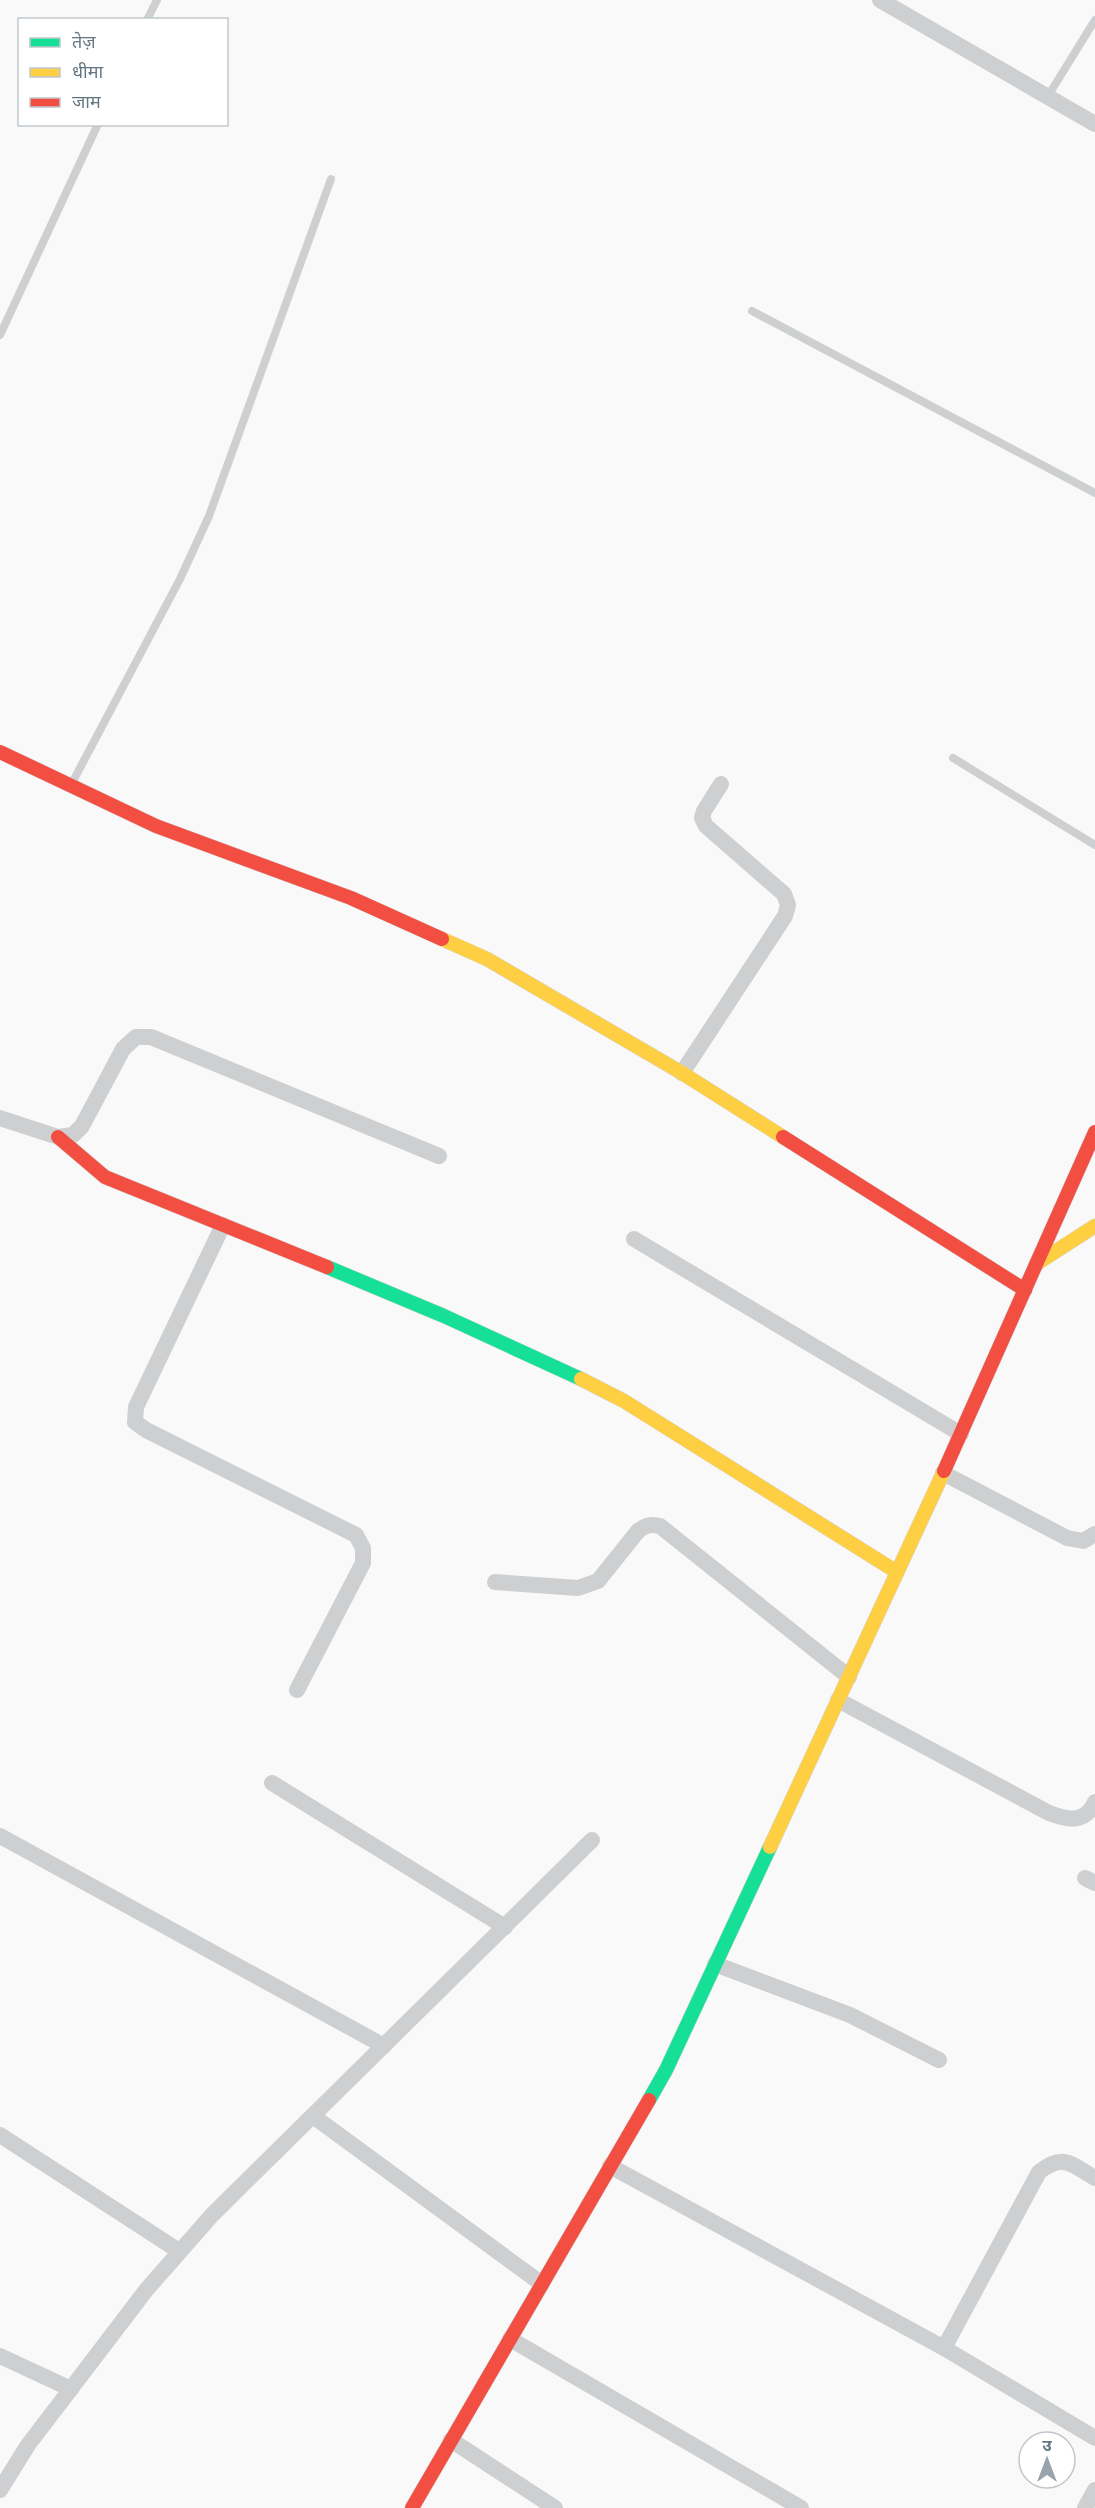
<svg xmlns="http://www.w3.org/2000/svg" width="1095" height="2508" viewBox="0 0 1095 2508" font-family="'Work Sans','Noto Sans Devanagari',sans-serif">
<rect width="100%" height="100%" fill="#f9f9f9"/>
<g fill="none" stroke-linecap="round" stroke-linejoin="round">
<!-- fast casing -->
<g stroke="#d5d6d7" stroke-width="15">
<g id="fast">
<polyline points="327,1267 444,1316 581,1379"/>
<polyline points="649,2100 666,2070 770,1847"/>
</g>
</g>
<!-- slow casing -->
<g stroke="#d5d6d7" stroke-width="15">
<g id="slow">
<polyline points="442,939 487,959 682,1073 783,1137"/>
<polyline points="1036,1264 1095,1226"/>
<polyline points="581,1379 624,1401 897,1572"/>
<polyline points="770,1847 944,1471"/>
</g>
</g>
<!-- jam casing -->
<g stroke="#d5d6d7" stroke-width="15">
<g id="jam">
<polyline points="0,752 156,826 351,898 442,939"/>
<polyline points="58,1137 105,1177 327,1267"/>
<polyline points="783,1137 1025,1290"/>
<polyline points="944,1471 1095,1132"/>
<polyline points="412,2508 649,2100"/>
</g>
</g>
<!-- lane -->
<g stroke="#cecfd0" stroke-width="8">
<polyline points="147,20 157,0"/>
<polyline points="1048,96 1095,20"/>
<polyline points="752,311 1095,493"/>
<polyline points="0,335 98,124"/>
<polyline points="953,758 1095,845"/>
<polyline points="71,785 180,579 209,516 331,179"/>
</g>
<!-- street -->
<g stroke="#cecfd0" stroke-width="16">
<polyline points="880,0 1095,124"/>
<polyline points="682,1073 785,916 788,905 784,894 706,826 702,818 704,811 721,784"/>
<polyline points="0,1118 58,1137 73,1135 82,1126 123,1049 136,1037 151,1037 439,1156"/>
<polyline points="223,1225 136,1407 135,1422 146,1430 356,1535 363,1548 363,1563 297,1690"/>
<polyline points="634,1239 961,1434"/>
<polyline points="943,1473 1067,1538 1083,1541 1095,1534"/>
<path d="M495,1582L578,1588L598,1581L638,1531C646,1525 650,1524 660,1526L849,1677"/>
<path d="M838,1700L1049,1813C1068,1820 1085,1824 1095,1802"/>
<polyline points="272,1783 505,1927"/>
<polyline points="0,1836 384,2046"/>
<polyline points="1085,1878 1095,1883"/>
<polyline points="715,1964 850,2015 939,2060"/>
<polyline points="313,2116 542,2284"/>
<polyline points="0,2135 179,2251"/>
<polyline points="610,2166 944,2348 1095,2438"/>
<polyline points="510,2339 801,2508"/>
<path d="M944,2348L1039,2172C1064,2153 1071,2164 1095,2178"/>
<polyline points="0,2356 71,2389"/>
<polyline points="451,2440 555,2508"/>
<polyline points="0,2490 28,2445 147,2289 212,2215 592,1840"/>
<polyline points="1085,2508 1095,2490"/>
</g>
<!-- fast -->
<use href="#fast" stroke="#16e098" stroke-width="14"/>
<!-- slow -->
<use href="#slow" stroke="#ffcf43" stroke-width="14"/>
<!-- jam -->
<use href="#jam" stroke="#f24e42" stroke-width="14"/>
</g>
<!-- legend -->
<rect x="18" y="18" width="210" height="108" fill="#ffffff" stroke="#c1c8cd" stroke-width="1.5"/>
<rect x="30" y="38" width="30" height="9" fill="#16e098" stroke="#c1c8cd" stroke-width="1.5"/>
<text x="72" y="48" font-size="18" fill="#657683">तेज़</text>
<rect x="30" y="68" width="30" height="9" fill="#ffcf43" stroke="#c1c8cd" stroke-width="1.5"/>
<text x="72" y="78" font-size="18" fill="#657683">धीमा</text>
<rect x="30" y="98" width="30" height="9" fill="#f24e42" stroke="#c1c8cd" stroke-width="1.5"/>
<text x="72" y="108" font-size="18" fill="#657683">जाम</text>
<!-- north arrow -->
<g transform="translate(1047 2460)"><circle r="28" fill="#ffffff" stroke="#c1c8cd" stroke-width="1.5"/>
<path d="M0-4.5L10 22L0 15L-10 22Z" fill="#99a4ac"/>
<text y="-9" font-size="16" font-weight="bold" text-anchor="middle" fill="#657683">उ</text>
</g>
</svg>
